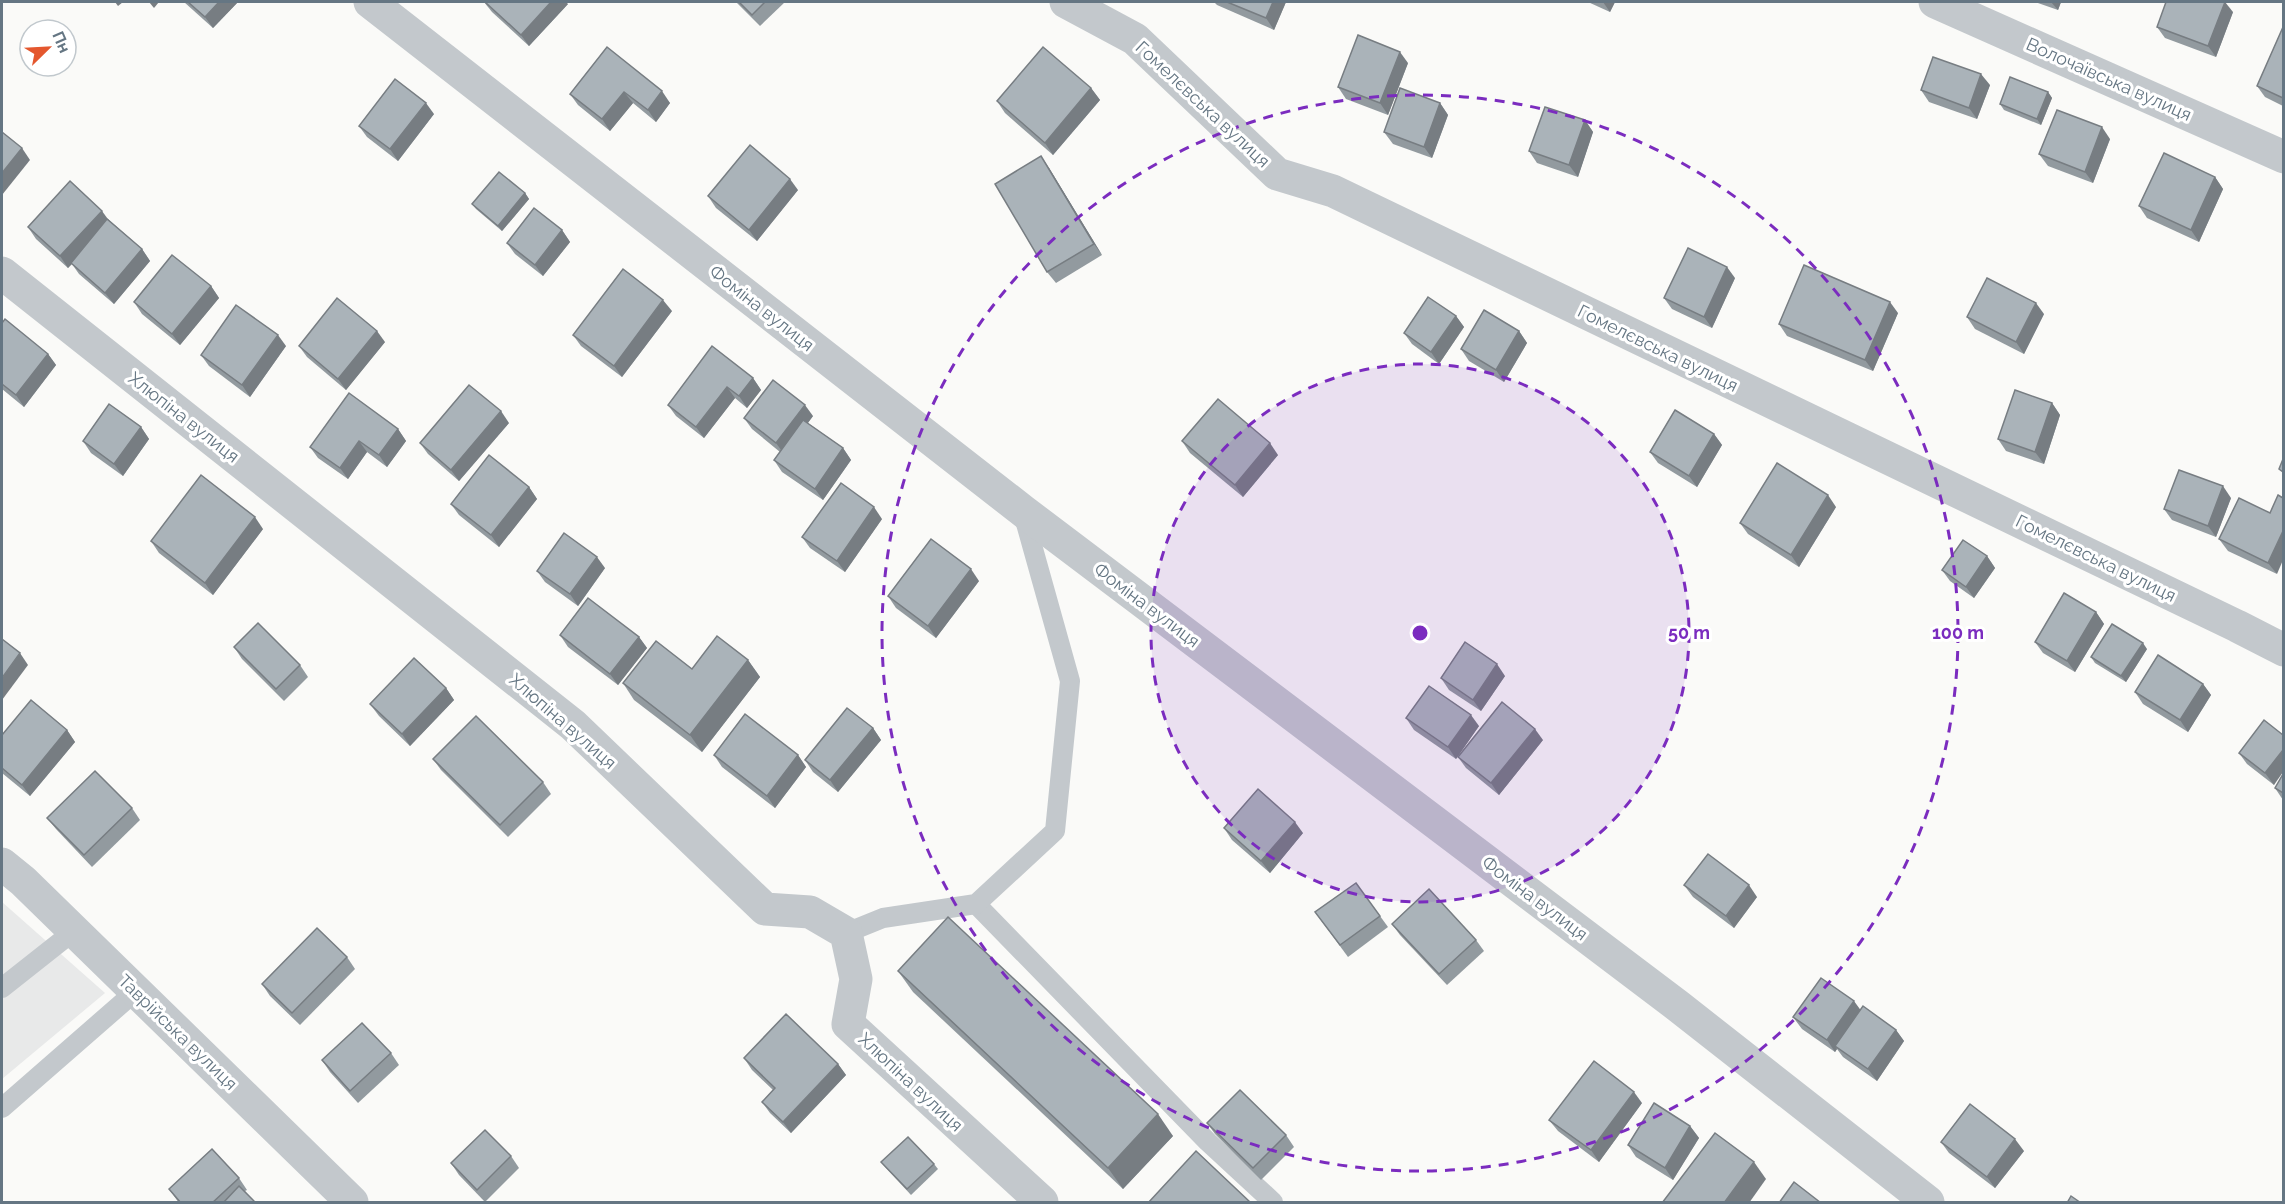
<svg xmlns="http://www.w3.org/2000/svg" width="2285" height="1204" viewBox="0 0 2285 1204" font-family="Raleway,sans-serif">
<rect width="100%" height="100%" fill="#fafaf8"/>
<!-- built -->
<polygon fill="#e8e9e9" points="2,902 105,993 2,1079"/>
<g fill="none" stroke-linecap="round" stroke-linejoin="round">
<!-- lane -->
<g stroke="#c3c8cc" stroke-width="20">
<polyline points="976,904 1208,1142 1273,1202"/>
<polyline points="846,933 883,918 976,904 1055,831 1070,681 1023,513"/>
<polyline points="2,988 74,931"/>
<polyline points="2,1108 136,991"/>
</g>
<!-- street -->
<g stroke="#c3c8cc" stroke-width="33">
<polyline points="370,2 1023,511 1678,1006 1928,1202"/>
<polyline points="1066,2 1135,39 1277,174 1333,191 2237,626 2284,650"/>
<polyline points="1935,2 2284,157"/>
<polyline points="2,273 573,725 765,909 810,912 846,933 856,979 848,1024 1042,1202"/>
<polyline points="2,864 23,881 352,1202"/>
</g>
</g>
<!-- wall -->
<g fill="#929a9f">
<polygon points="184,2 238,2 213,28"/>
<polygon points="484,2 568,4 529,46 492,12"/>
<polygon points="736,2 785,2 760,26"/>
<polygon points="1214,2 1286,2 1274,30 1217,5"/>
<polygon points="1588,2 1615,2 1610,12"/>
<polygon points="2035,2 2061,2 2058,10"/>
<polygon points="2233,12 2216,57 2165,38 2157,27"/>
<polygon points="2283,27 2283,106 2265,97 2257,86"/>
<polygon points="607,47 670,103 656,122 633,103 610,131 578,105 570,94"/>
<polygon points="1408,63 1388,115 1346,99 1338,87"/>
<polygon points="1990,85 1977,119 1929,102 1921,90"/>
<polygon points="1091,88 1100,100 1053,155 1005,113 997,101"/>
<polygon points="2048,92 2052,98 2041,125 2004,110 2000,104"/>
<polygon points="1440,103 1448,115 1432,158 1393,144 1384,132"/>
<polygon points="434,114 398,161 367,137 359,126"/>
<polygon points="1585,120 1593,132 1578,177 1537,163 1529,151"/>
<polygon points="2110,139 2093,183 2048,166 2039,154"/>
<polygon points="1049,168 1102,255 1056,283 1047,272"/>
<polygon points="2215,177 2223,189 2199,242 2147,218 2139,206"/>
<polygon points="798,190 757,241 716,208 708,196"/>
<polygon points="525,193 529,199 502,231 476,209 472,204"/>
<polygon points="108,219 142,249 150,261 114,304 79,274 72,264 68,268 36,239 28,227"/>
<polygon points="562,230 570,242 543,276 515,254 507,243"/>
<polygon points="1735,278 1712,328 1672,309 1664,298"/>
<polygon points="211,286 219,298 180,345 142,314 134,302"/>
<polygon points="672,311 622,377 581,346 573,335"/>
<polygon points="1898,313 1873,371 1787,336 1779,324"/>
<polygon points="2044,314 2024,354 1975,329 1967,317"/>
<polygon points="1456,316 1464,327 1439,364 1412,344 1404,333"/>
<polygon points="2,323 48,354 56,365 24,407 2,389"/>
<polygon points="1519,331 1527,343 1504,382 1469,361 1461,349"/>
<polygon points="385,342 346,390 307,357 299,346"/>
<polygon points="286,346 250,397 209,366 201,355"/>
<polygon points="753,378 761,390 747,408 735,398 704,438 676,416 668,405"/>
<polygon points="2052,403 2060,415 2044,464 2006,451 1998,439"/>
<polygon points="813,416 808,423 843,448 851,460 823,500 782,472 774,460 780,452 752,429 744,418"/>
<polygon points="509,423 459,481 428,454 420,443"/>
<polygon points="141,427 149,439 123,476 91,453 83,441"/>
<polygon points="398,429 406,441 387,467 367,452 348,479 318,458 310,447"/>
<polygon points="1714,434 1722,445 1697,487 1658,463 1650,452"/>
<polygon points="1182,441 1278,455 1243,497 1190,453"/>
<polygon points="529,487 537,499 499,547 459,515 451,504"/>
<polygon points="2231,498 2216,537 2172,520 2164,509"/>
<polygon points="2239,498 2277,574 2228,551 2219,539"/>
<polygon points="1836,507 1799,567 1748,534 1740,523"/>
<polygon points="882,519 845,572 810,548 802,537"/>
<polygon points="263,529 213,595 159,553 151,541"/>
<polygon points="1987,556 1995,568 1974,598 1950,581 1942,570"/>
<polygon points="605,568 578,606 545,582 537,571"/>
<polygon points="979,581 936,638 896,608 888,596"/>
<polygon points="2096,612 2104,624 2075,672 2043,653 2035,642"/>
<polygon points="560,635 639,637 647,648 618,685 568,647"/>
<polygon points="234,647 300,665 308,677 284,701 242,659"/>
<polygon points="2147,649 2126,682 2095,663 2091,657"/>
<polygon points="748,660 760,677 702,752 634,700 623,683 692,669"/>
<polygon points="1505,676 1481,711 1449,690 1441,678"/>
<polygon points="2203,684 2211,695 2188,732 2143,704 2135,692"/>
<polygon points="446,688 454,700 410,746 379,716 370,704"/>
<polygon points="1406,718 1479,726 1456,759 1414,730"/>
<polygon points="873,728 881,740 838,792 813,772 805,760"/>
<polygon points="67,730 75,742 30,796 2,773 2,735"/>
<polygon points="2283,735 2274,785 2247,764 2239,753"/>
<polygon points="1543,740 1499,795 1466,768 1458,757"/>
<polygon points="714,755 798,755 806,767 775,808 722,767"/>
<polygon points="433,759 543,782 551,794 508,837 441,770"/>
<polygon points="2283,774 2283,800 2275,788"/>
<polygon points="132,808 140,820 92,867 56,829 47,818"/>
<polygon points="1224,828 1303,833 1270,873 1232,840"/>
<polygon points="1684,885 1757,897 1734,928 1693,897"/>
<polygon points="1315,912 1380,916 1388,927 1348,957"/>
<polygon points="1392,924 1476,940 1484,951 1447,985 1400,935"/>
<polygon points="347,957 355,969 300,1025 270,996 262,984"/>
<polygon points="898,971 1173,1136 1123,1189 913,992"/>
<polygon points="1860,1010 1896,1030 1904,1041 1877,1081 1843,1057 1837,1049 1835,1052 1802,1029 1793,1017"/>
<polygon points="391,1053 399,1065 358,1103 330,1072 322,1060"/>
<polygon points="744,1058 838,1064 846,1075 791,1133 770,1113 762,1102 773,1090 752,1070"/>
<polygon points="1642,1103 1599,1162 1558,1131 1549,1120"/>
<polygon points="1207,1123 1286,1135 1294,1147 1261,1180 1215,1134"/>
<polygon points="1690,1126 1699,1138 1673,1180 1636,1157 1628,1145"/>
<polygon points="1941,1142 2024,1151 1995,1188 1949,1153"/>
<polygon points="511,1156 519,1168 485,1202 459,1175 451,1163"/>
<polygon points="881,1162 934,1164 938,1169 911,1195 886,1168"/>
<polygon points="239,1178 247,1190 245,1191 256,1203 179,1203 169,1189"/>
</g>
<!-- shaded-wall -->
<g fill="#777d82">
<polygon points="115,2 123,2 118,6"/>
<polygon points="149,2 159,2 154,8"/>
<polygon points="219,2 238,2 213,28 205,17"/>
<polygon points="551,2 566,2 568,4 529,46 521,35"/>
<polygon points="1273,2 1286,2 1274,30 1266,18"/>
<polygon points="1603,2 1615,2 1610,12"/>
<polygon points="2051,2 2061,2 2058,10"/>
<polygon points="2225,2 2233,12 2216,57 2208,46"/>
<polygon points="1400,52 1408,63 1388,115 1380,103"/>
<polygon points="1981,74 1990,85 1977,119 1969,108"/>
<polygon points="1091,88 1100,100 1053,155 1045,143"/>
<polygon points="662,91 670,103 656,122 648,110"/>
<polygon points="624,92 633,103 610,131 602,119"/>
<polygon points="2048,92 2052,98 2041,125 2037,119"/>
<polygon points="426,103 434,114 398,161 390,149"/>
<polygon points="1440,103 1448,115 1432,158 1424,147"/>
<polygon points="1585,120 1593,132 1578,177 1569,165"/>
<polygon points="2102,127 2110,139 2093,183 2085,172"/>
<polygon points="22,148 30,160 2,195 2,173"/>
<polygon points="1041,156 1049,168 1102,255 1094,244"/>
<polygon points="2215,177 2223,189 2199,242 2191,230"/>
<polygon points="790,179 798,190 757,241 749,230"/>
<polygon points="525,193 529,199 502,231 498,226"/>
<polygon points="102,211 110,222 68,268 60,256"/>
<polygon points="562,230 570,242 543,276 535,265"/>
<polygon points="142,249 150,261 114,304 105,293"/>
<polygon points="1727,267 1735,278 1712,328 1704,317"/>
<polygon points="211,286 219,298 180,345 172,334"/>
<polygon points="663,300 672,311 622,377 614,366"/>
<polygon points="1890,302 1898,313 1873,371 1865,360"/>
<polygon points="2036,303 2044,314 2024,354 2016,342"/>
<polygon points="1456,316 1464,327 1439,364 1431,352"/>
<polygon points="377,331 385,342 346,390 338,379"/>
<polygon points="1519,331 1527,343 1504,382 1496,370"/>
<polygon points="278,335 286,346 250,397 242,385"/>
<polygon points="48,354 56,365 24,407 16,395"/>
<polygon points="753,378 761,390 747,408 739,396"/>
<polygon points="727,387 735,398 704,438 696,427"/>
<polygon points="2052,403 2060,415 2044,464 2035,452"/>
<polygon points="805,405 813,416 784,454 776,443"/>
<polygon points="501,411 509,423 459,481 451,470"/>
<polygon points="141,427 149,439 123,476 114,464"/>
<polygon points="398,429 406,441 387,467 379,455"/>
<polygon points="1714,434 1722,445 1697,487 1689,476"/>
<polygon points="359,441 367,452 348,479 340,468"/>
<polygon points="1270,443 1278,455 1243,497 1235,485"/>
<polygon points="843,448 851,460 823,500 815,489"/>
<polygon points="2223,486 2231,498 2216,537 2208,526"/>
<polygon points="529,487 537,499 499,547 491,535"/>
<polygon points="1828,495 1836,507 1799,567 1791,555"/>
<polygon points="874,507 882,519 845,572 837,561"/>
<polygon points="255,517 263,529 213,595 205,583"/>
<polygon points="2283,531 2283,560 2277,574 2268,563"/>
<polygon points="1987,556 1995,568 1974,598 1966,587"/>
<polygon points="597,557 605,568 578,606 570,594"/>
<polygon points="971,569 979,581 936,638 928,626"/>
<polygon points="2096,612 2104,624 2075,672 2067,661"/>
<polygon points="639,637 647,648 618,685 610,674"/>
<polygon points="2143,643 2147,649 2126,682 2121,676"/>
<polygon points="20,653 28,665 2,700 2,678"/>
<polygon points="748,660 760,677 702,752 690,735"/>
<polygon points="1497,664 1505,676 1481,711 1473,700"/>
<polygon points="2203,684 2211,695 2188,732 2180,720"/>
<polygon points="446,688 454,700 410,746 402,734"/>
<polygon points="1471,715 1479,726 1456,759 1448,747"/>
<polygon points="873,728 881,740 838,792 830,780"/>
<polygon points="1535,729 1543,740 1499,795 1491,783"/>
<polygon points="67,730 75,742 30,796 22,785"/>
<polygon points="2283,750 2283,772 2274,785 2265,773"/>
<polygon points="798,755 806,767 775,808 767,796"/>
<polygon points="1295,822 1303,833 1270,873 1261,861"/>
<polygon points="1749,885 1757,897 1734,928 1726,916"/>
<polygon points="1854,1001 1862,1012 1835,1046 1837,1049 1835,1052 1827,1040"/>
<polygon points="1896,1030 1904,1041 1877,1081 1868,1069"/>
<polygon points="838,1064 846,1075 791,1133 783,1122"/>
<polygon points="1634,1092 1642,1103 1599,1162 1591,1150"/>
<polygon points="1158,1114 1173,1136 1123,1189 1108,1168"/>
<polygon points="1690,1126 1699,1138 1673,1180 1665,1168"/>
<polygon points="2015,1139 2024,1151 1995,1188 1987,1177"/>
<polygon points="1754,1162 1766,1179 1749,1203 1724,1203"/>
</g>
<!-- building -->
<g fill="#aab3b9" stroke="#777d82" stroke-width="1.5">
<polygon points="188,2 219,2 205,17"/>
<polygon points="485,2 551,2 521,35"/>
<polygon points="739,2 765,2 752,15"/>
<polygon points="1227,2 1273,2 1266,18"/>
<polygon points="2166,2 2225,2 2208,46 2157,27"/>
<polygon points="2283,27 2283,98 2257,86"/>
<polygon points="1358,35 1400,52 1380,103 1338,87"/>
<polygon points="607,47 662,91 648,110 624,92 602,119 570,94"/>
<polygon points="1043,47 1091,88 1045,143 997,101"/>
<polygon points="1933,57 1981,74 1969,108 1921,90"/>
<polygon points="2010,77 2048,92 2037,119 2000,104"/>
<polygon points="395,79 426,103 390,149 359,126"/>
<polygon points="1400,88 1440,103 1424,147 1384,132"/>
<polygon points="1545,107 1585,120 1569,165 1529,151"/>
<polygon points="2057,110 2102,127 2085,172 2039,154"/>
<polygon points="2,132 22,148 2,173"/>
<polygon points="750,145 790,179 749,230 708,196"/>
<polygon points="2164,153 2215,177 2191,230 2139,206"/>
<polygon points="1041,156 1094,244 1047,272 995,184"/>
<polygon points="499,172 525,193 498,226 472,204"/>
<polygon points="70,181 102,211 60,256 28,227"/>
<polygon points="534,208 562,230 535,265 507,243"/>
<polygon points="107,219 142,249 105,293 71,263"/>
<polygon points="1688,248 1727,267 1704,317 1664,298"/>
<polygon points="172,255 211,286 172,334 134,302"/>
<polygon points="1804,265 1890,302 1865,360 1779,324"/>
<polygon points="623,269 663,300 614,366 573,335"/>
<polygon points="1987,278 2036,303 2016,342 1967,317"/>
<polygon points="1428,297 1456,316 1431,352 1404,333"/>
<polygon points="337,298 377,331 338,379 299,346"/>
<polygon points="236,305 278,335 242,385 201,355"/>
<polygon points="1484,310 1519,331 1496,370 1461,349"/>
<polygon points="5,319 48,354 16,395 2,384 2,323"/>
<polygon points="712,346 753,378 739,396 727,387 696,427 668,405"/>
<polygon points="773,380 805,405 776,443 744,418"/>
<polygon points="469,385 501,411 451,470 420,443"/>
<polygon points="2015,390 2052,403 2035,452 1998,439"/>
<polygon points="349,393 398,429 379,455 359,441 340,468 310,447"/>
<polygon points="1218,399 1270,443 1235,485 1182,441"/>
<polygon points="109,404 141,427 114,464 83,441"/>
<polygon points="1675,410 1714,434 1689,476 1650,452"/>
<polygon points="803,420 843,448 815,489 774,460"/>
<polygon points="489,455 529,487 491,535 451,504"/>
<polygon points="2283,459 2283,472 2279,469"/>
<polygon points="1777,463 1828,495 1791,555 1740,523"/>
<polygon points="2179,470 2223,486 2208,526 2164,509"/>
<polygon points="201,475 255,517 205,583 151,541"/>
<polygon points="841,483 874,507 837,561 802,537"/>
<polygon points="2278,495 2283,498 2283,531 2268,563 2219,539 2239,498 2270,513"/>
<polygon points="564,533 597,557 570,594 537,571"/>
<polygon points="931,539 971,569 928,626 888,596"/>
<polygon points="1963,540 1987,556 1966,587 1942,570"/>
<polygon points="2064,593 2096,612 2067,661 2035,642"/>
<polygon points="588,598 639,637 610,674 560,635"/>
<polygon points="258,623 300,665 276,689 234,647"/>
<polygon points="2112,624 2143,643 2121,676 2091,657"/>
<polygon points="717,636 748,660 690,735 623,683 656,641 692,669"/>
<polygon points="2,639 20,653 2,678"/>
<polygon points="1465,642 1497,664 1473,700 1441,678"/>
<polygon points="2158,655 2203,684 2180,720 2135,692"/>
<polygon points="414,658 446,688 402,734 370,704"/>
<polygon points="1429,686 1471,715 1448,747 1406,718"/>
<polygon points="31,700 67,730 22,785 2,768 2,735"/>
<polygon points="1502,702 1535,729 1491,783 1458,757"/>
<polygon points="847,708 873,728 830,780 805,760"/>
<polygon points="745,714 798,755 767,796 714,755"/>
<polygon points="476,716 543,782 500,825 433,759"/>
<polygon points="2264,720 2283,735 2283,750 2265,773 2239,753"/>
<polygon points="95,771 132,808 84,855 47,818"/>
<polygon points="2283,774 2283,793 2275,788"/>
<polygon points="1258,789 1295,822 1261,861 1224,828"/>
<polygon points="1708,854 1749,885 1726,916 1684,885"/>
<polygon points="1356,883 1380,916 1340,945 1315,912"/>
<polygon points="1429,889 1476,940 1439,974 1392,924"/>
<polygon points="948,917 1158,1114 1108,1168 898,971"/>
<polygon points="317,928 347,957 292,1013 262,984"/>
<polygon points="1821,978 1854,1001 1827,1040 1793,1017"/>
<polygon points="1863,1006 1896,1030 1868,1069 1835,1046"/>
<polygon points="786,1014 838,1064 783,1122 762,1102 775,1088 744,1058"/>
<polygon points="362,1023 391,1053 350,1091 322,1060"/>
<polygon points="1594,1061 1634,1092 1591,1150 1549,1120"/>
<polygon points="1240,1090 1286,1135 1253,1168 1207,1123"/>
<polygon points="1654,1103 1690,1126 1665,1168 1628,1145"/>
<polygon points="1970,1104 2015,1139 1987,1177 1941,1142"/>
<polygon points="485,1130 511,1156 477,1190 451,1163"/>
<polygon points="1715,1133 1754,1162 1724,1203 1662,1203"/>
<polygon points="908,1137 934,1164 907,1189 881,1162"/>
<polygon points="212,1149 239,1178 212,1203 181,1203 169,1189"/>
<polygon points="1196,1151 1251,1203 1148,1203"/>
<polygon points="1794,1182 1821,1203 1779,1203"/>
<polygon points="239,1186 256,1203 223,1203"/>
<polygon points="2071,1196 2081,1203 2067,1203"/>
</g>
<!-- distance rings -->
<circle cx="1420" cy="633" r="269" fill="#7b2cbf" fill-opacity=".12"/>
<g fill="none" stroke="#7b2cbf" stroke-width="3" stroke-dasharray="10 8">
<circle cx="1420" cy="633" r="269"/>
<circle cx="1420" cy="633" r="538"/>
</g>
<g text-anchor="middle" dominant-baseline="central" stroke-width="6" stroke-linejoin="round" paint-order="stroke">
<!-- street labels -->
<g font-size="18" fill="#657683" stroke="#fff">
<text transform="translate(2109 79) rotate(24)">Волочаївська вулиця</text>
<text transform="translate(1203 104) rotate(43)">Гомелєвська вулиця</text>
<text transform="translate(762 308) rotate(38)">Фоміна вулиця</text>
<text transform="translate(1658 348) rotate(26)">Гомелєвська вулиця</text>
<text transform="translate(184 417) rotate(38)">Хлюпіна вулиця</text>
<text transform="translate(2096 558) rotate(26)">Гомелєвська вулиця</text>
<text transform="translate(1147 605) rotate(37)">Фоміна вулиця</text>
<text transform="translate(563 721) rotate(41)">Хлюпіна вулиця</text>
<text transform="translate(1535 898) rotate(37)">Фоміна вулиця</text>
<text transform="translate(178 1032) rotate(44)">Таврійська вулиця</text>
<text transform="translate(911 1082) rotate(43)">Хлюпіна вулиця</text>
</g>
</g>
<circle cx="1420" cy="633" r="9" fill="#7b2cbf" stroke="#fff" stroke-width="3"/>
<g font-size="18" text-anchor="middle" font-weight="bold" fill="#7b2cbf" stroke="#fff" stroke-width="6" stroke-linejoin="round" paint-order="stroke">
<text x="1689" y="639">50 m</text>
<text x="1958" y="639">100 m</text>
</g>
<!-- border -->
<rect width="2285" height="1204" fill="none" stroke="#657683" stroke-width="6"/>
<!-- north arrow -->
<g transform="translate(48 48) rotate(66)"><circle r="28" fill="#ffffff" stroke="#c1c8cd" stroke-width="1.5"/>
<path d="M0-4.5L10 22L0 15L-10 22Z" fill="#e4572e"/>
<text y="-9" font-size="16" font-weight="bold" text-anchor="middle" fill="#657683">Пн</text>
</g>
</svg>
